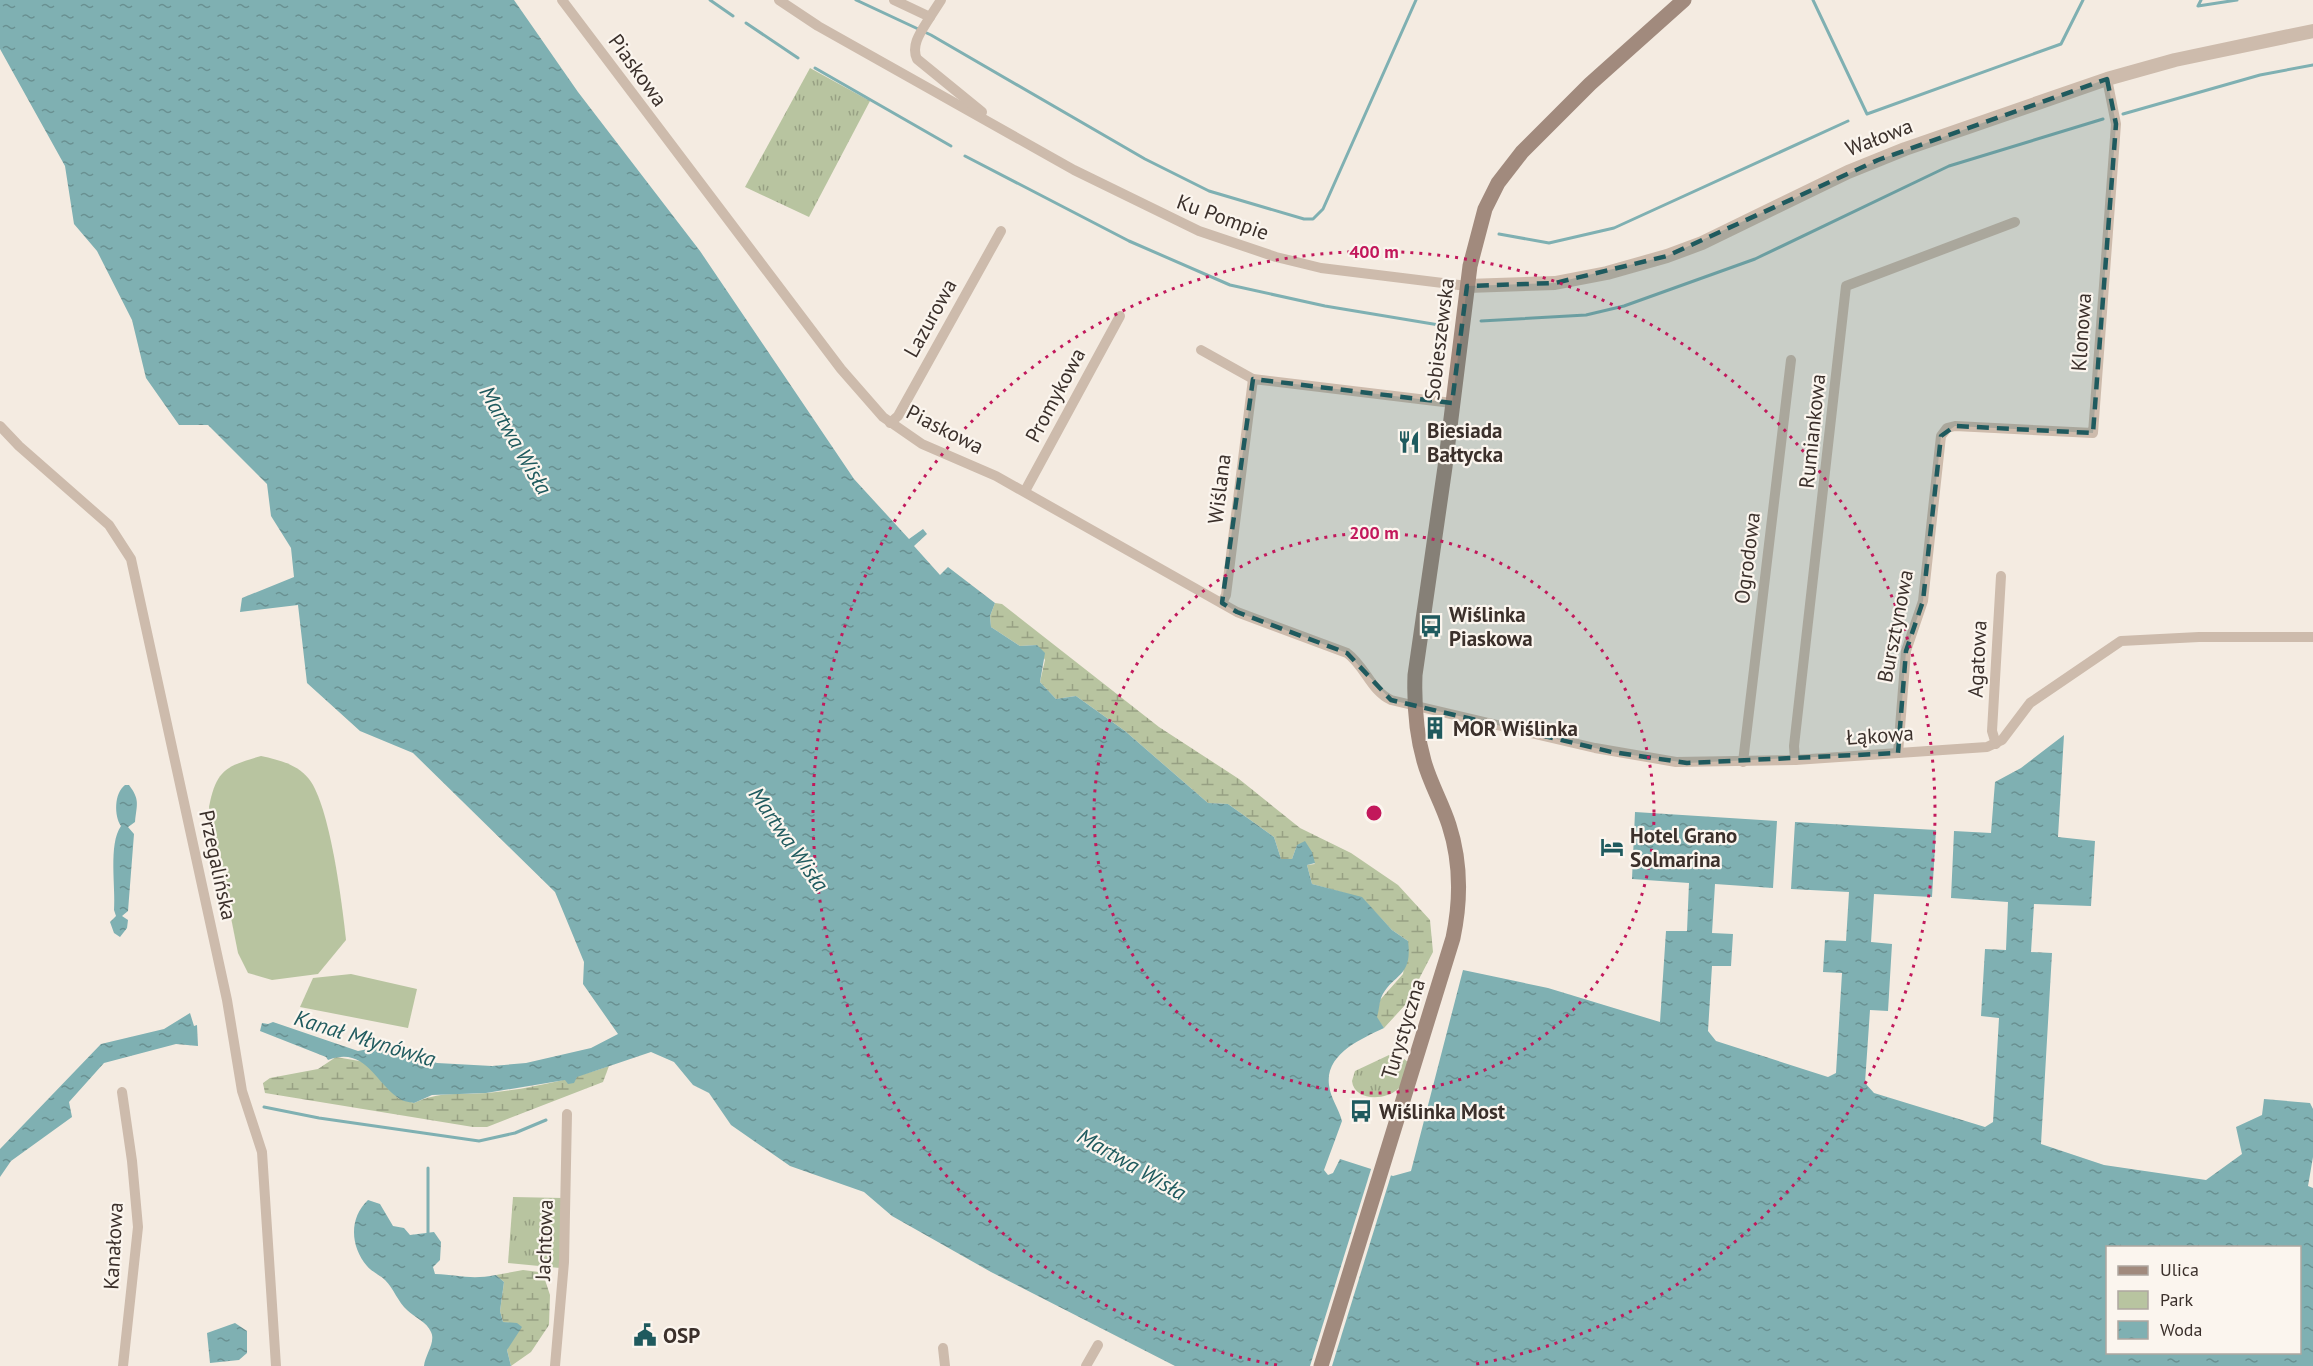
<svg xmlns="http://www.w3.org/2000/svg" width="2313" height="1366" viewBox="0 0 2313 1366" font-family="'PT Sans',sans-serif">
<defs>
<pattern id="grass-tufts" width="24" height="20" patternUnits="userSpaceOnUse" patternTransform="scale(1.5)"><rect width="24" height="20" fill="#b8c4a0"/><path d="M3 7l-1-3M5 7V3M7 7l1-3M15 17l-1-3M17 17v-4M19 17l1-3" fill="none" stroke="#97a083"/></pattern>
<pattern id="wetland-marsh" width="20" height="14" patternUnits="userSpaceOnUse" patternTransform="scale(1.5)"><rect width="20" height="14" fill="#b8c4a0"/><path d="M1 5h8M5 5V1M11 12h8M15 12V8" fill="none" stroke="#97a083"/></pattern>
<pattern id="water-ripples" width="26" height="14" patternUnits="userSpaceOnUse" patternTransform="scale(1.5)"><rect width="26" height="14" fill="#7fb0b2"/><path d="M2 4q2-2 4 0t4 0M15 11q2-2 4 0t4 0" fill="none" stroke="#699091"/></pattern>
</defs>
<rect width="100%" height="100%" fill="#f4ebe1"/>
<!-- grass -->
<g fill="url(#grass-tufts)">
<polygon points="810,68 870,101 809,217 745,187"/>
<path d="M1389,1055H1399L1408,1062C1406,1070 1404,1083 1398,1089C1385,1101 1354,1101 1352,1081L1355,1071Z"/>
<polygon points="513,1197 563,1198 560,1268 508,1263"/>
</g>
<!-- wetland -->
<g fill="url(#wetland-marsh)">
<polygon points="995,603 1002,604 1159,727 1239,779 1300,828 1351,853 1398,885 1430,920 1433,952 1406,1004 1384,1028 1376,1017 1380,1000 1403,974 1408,941 1392,930 1362,898 1312,884 1307,865 1315,864 1297,845 1292,859 1281,859 1274,837 1228,804 1208,803 1125,731 1076,696 1056,699 1040,682 1045,660 1037,645 1020,646 991,627 990,616"/>
<path d="M336,1057L365,1062L398,1098L414,1103C439,1091 460,1095 487,1093C529,1089 569,1080 609,1066L603,1082L487,1127H473L265,1093L263,1083L270,1078L318,1069Z"/>
<polygon points="523,1270 539,1272 545,1280 550,1295 549,1325 531,1352 511,1366 507,1350 517,1324 503,1322 500,1311 504,1282 496,1275"/>
</g>
<!-- park -->
<g fill="#b8c4a0">
<path d="M261,756C279,760 297,764 309,779C330,806 342,903 346,940L318,974L272,980L248,973L238,953L209,807C216,770 226,766 261,756Z"/>
<polygon points="351,974 417,989 408,1028 300,1007 313,978"/>
</g>
<!-- water -->
<g fill="url(#water-ripples)" fill-rule="evenodd">
<path d="M0,0H514L578,92L700,251L854,479L909,539L923,529L927,534L914,546L940,575L948,567L995,603L990,616L991,627L1020,646L1037,645L1045,653L1040,682L1056,699L1076,696L1125,731L1208,803L1228,804L1274,837L1281,859H1292L1297,845L1305,841L1312,852L1315,863L1307,865L1312,884L1362,897L1392,930L1408,941C1413,979 1392,973 1381,998C1379,1004 1379,1011 1377,1017L1384,1028C1361,1039 1325,1054 1329,1085C1330,1097 1339,1109 1342,1121L1324,1170L1328,1175L1333,1173L1340,1159L1393,1176L1411,1171L1463,970L1548,988L1660,1022L1666,931H1687L1689,883L1632,879L1635,812L1777,821L1773,888L1715,884L1712,933L1733,934L1731,966H1712L1708,1031L1716,1041L1828,1077L1836,1073L1842,973L1823,972L1825,940L1846,941L1849,892L1791,889L1795,822L1936,830L1932,897L1874,894L1871,942L1892,944L1888,1011L1870,1010L1865,1083L1874,1093L1985,1127L1993,1122L1999,1018L1981,1016L1985,949L2006,950L2008,902L1951,898L1954,831L1991,833L1995,782L2021,768L2064,735L2058,837L2095,841L2091,906L2034,904L2031,952L2052,953L2041,1144L2104,1165L2206,1180L2242,1154L2236,1127L2262,1115L2264,1099L2310,1103L2313,1109V1157L2308,1186L2313,1188V1366H1175L991,1272L892,1216L864,1192L790,1166L731,1125L709,1093L693,1085L674,1062L651,1052L577,1077L574,1083L568,1084L565,1080L486,1093L432,1095L414,1103C409,1102 401,1101 397,1097C374,1080 364,1046 328,1060L326,1057L260,1031L262,1023L268,1024L273,1022L358,1051L384,1046L437,1063L492,1066L526,1063L591,1048L618,1034L583,984L584,962L555,892L413,753L360,731L307,683L298,605L240,612L242,598L294,577L291,548L271,516L267,484L208,425H179L146,378L132,320L97,251L74,224L65,166L0,49ZM2108,1248H2300V1352H2108Z"/>
<path d="M125,785H129C140,800 137,803 135,822L128,827L134,834L128,911L122,916L128,920L127,928L120,937L114,933L110,922L116,916L114,910C116,888 108,844 121,826C114,816 114,793 125,785Z"/>
<polygon points="190,1013 194,1026 197,1025 198,1046 176,1044 104,1063 69,1102 72,1117 11,1161 0,1177 0,1149 101,1044 164,1029"/>
<path d="M368,1200L380,1204L393,1226L404,1228L410,1235L434,1232L441,1242L440,1260L433,1267L435,1274C459,1275 471,1280 496,1275L504,1282L500,1311L503,1322L517,1323L522,1327L507,1350L511,1366H424C425,1355 436,1342 431,1332C427,1322 414,1317 407,1310C398,1302 394,1289 385,1280C380,1275 372,1272 367,1266C350,1246 349,1218 368,1200Z"/>
<polygon points="235,1323 247,1331 247,1353 239,1360 210,1363 207,1333"/>
</g>
<!-- pier -->
<polygon fill="#f4ebe1" points="1372,1166 1392,1172 1332,1366 1310,1366"/>
<g fill="none" stroke-linecap="round" stroke-linejoin="round">
<!-- stream -->
<g stroke="#7fb0b2" stroke-width="3">
<polyline points="710,0 733,16"/>
<polyline points="856,0 931,35 1145,159 1209,191 1304,219 1313,219 1323,209 1416,0"/>
<polyline points="1813,0 1867,114 2061,44 2083,0"/>
<polyline points="2201,0 2198,6 2237,0"/>
<polyline points="746,23 798,58"/>
<polyline points="815,68 951,146"/>
<polyline points="2123,114 2260,75 2313,65"/>
<polyline points="965,156 1129,241 1230,285 1325,306 1445,326"/>
<polyline points="1499,234 1549,243 1614,228 1848,121"/>
<polyline points="1481,321 1586,315 1624,306 1755,259 1949,166 2103,119"/>
<polyline points="264,1107 319,1118 479,1141 515,1133 546,1120"/>
<polyline points="428,1233 428,1168"/>
</g>
<!-- minor -->
<g stroke="#cdbbac" stroke-width="10">
<path d="M562,0L841,369L883,417L922,444L996,476L1237,612L1347,653C1365,666 1371,691 1391,700L1595,748L1676,762L1795,760L1987,747L2002,740L2030,703L2121,641L2199,637H2313"/>
<polyline points="779,0 818,26 1074,170 1199,231 1276,257 1321,268 1467,286"/>
<path d="M894,0L930,17C923,29 910,44 917,59L982,112"/>
<polyline points="930,17 941,0"/>
<polyline points="1201,350 1253,379"/>
<polyline points="890,423 898,416 1001,231"/>
<polyline points="0,426 19,446 109,525 131,559 227,1000 242,1091 262,1152 276,1366"/>
<polyline points="1025,491 1120,316"/>
<polyline points="1222,603 1226,595 1253,379 1452,403"/>
<polyline points="1996,744 1992,731 2001,576"/>
<polyline points="1898,753 1906,651 1923,601 1941,436 1947,428 1955,426 2093,433 2116,124 2107,79"/>
<polyline points="1795,760 1794,746 1846,286 2015,222"/>
<polyline points="1743,762 1791,360"/>
<polyline points="122,1092 132,1161 138,1227 123,1366"/>
<polyline points="943,1348 945,1366"/>
<polyline points="555,1366 564,1262 567,1114"/>
<polyline points="1086,1366 1098,1345"/>
</g>
<!-- tertiary -->
<polyline stroke="#cdbbac" stroke-width="14" points="1467,286 1555,283 1607,273 1667,256 1702,243 1848,172 1905,149 2107,79 2175,60 2313,31"/>
<!-- secondary -->
<path stroke="#a18a7d" stroke-width="15" d="M1321,1366L1453,938C1461,900 1461,862 1449,825C1442,803 1430,783 1424,761C1416,733 1414,704 1415,675L1445,467L1470,266L1485,209L1498,183L1522,152L1590,84L1684,0"/>
</g>
<!-- marked area -->
<path fill="#1f5a5e" fill-opacity="0.2" stroke="#1f5a5e" stroke-width="4.5" stroke-dasharray="12 8" stroke-linejoin="round" d="M2107,79L2116,124L2093,433L1955,426L1941,436L1923,601L1906,651L1898,753L1687,763L1612,752L1391,700L1347,653L1237,612L1222,603L1253,379L1452,403L1467,286L1555,283L1667,256L1878,160Z"/>
<!-- distance rings -->
<g fill="none" stroke="#c2185b" stroke-width="3" stroke-dasharray="3 6">
<circle cx="1374" cy="813" r="280"/>
<path d="M1277 1365A561 561 0 1 1 1471 1365"/>
</g>
<!-- icons -->
<defs>
<g id="restaurant-bare" transform="scale(1.8)"><path d="M-5-6h1v4h1v-4h1v4h1v-4h1v5L-1.5 .5V6h-2V.5L-5-1ZM5-6V6H3V1.5H1.5Q1.5-4 5-6Z" fill="#1f5a5e" stroke="#fbf5ee" stroke-width="2.5" paint-order="stroke"/></g>
<g id="bus-bare" transform="scale(1.8)"><path d="M-5-6H5V4H4V6H2V4H-2V6H-4V4H-5ZM-3.5-4V0h7V-4ZM-3.5 1.2v1.5H-2V1.2ZM2 1.2v1.5H3.5V1.2Z" fill="#1f5a5e" stroke="#fbf5ee" stroke-width="2.5" paint-order="stroke"/></g>
<g id="building-bare" transform="scale(1.8)"><path d="M-4-6H4V6H1V3H-1V6H-4ZM-2.5-4.3h1.7v1.8h-1.7ZM.8-4.3h1.7v1.8H.8ZM-2.5-1h1.7V.8h-1.7ZM.8-1h1.7V.8H.8Z" fill="#1f5a5e" stroke="#fbf5ee" stroke-width="2.5" paint-order="stroke"/></g>
<g id="hotel-bare" transform="scale(1.8)"><path d="M-6-4.5h1.5V1H6V5H4.5V3h-9V5H-6ZM-4 0a1.8 1.8 0 1 1 3.6 0ZM.5 0V-2.5h3Q6-2.5 6 0Z" fill="#1f5a5e" stroke="#fbf5ee" stroke-width="2.5" paint-order="stroke"/></g>
<g id="civic-bare" transform="scale(1.8)"><path d="M-.6-6.5H3V-4.5H.6V-3L4-1V1h2V6H-6V1h2V-1L-.6-3ZM-1.2 2.5V6h2.4V2.5Z" fill="#1f5a5e" stroke="#fbf5ee" stroke-width="2.5" paint-order="stroke"/></g>
</defs>
<g fill-rule="evenodd">
<use href="#restaurant-bare" x="1409" y="442"/>
<use href="#bus-bare" x="1431" y="626"/>
<use href="#building-bare" x="1435" y="728"/>
<use href="#hotel-bare" x="1612" y="847"/>
<use href="#bus-bare" x="1361" y="1111"/>
<use href="#civic-bare" x="645" y="1335"/>
</g>
<g text-anchor="middle" dominant-baseline="central" stroke-width="4.5" stroke-linejoin="round" paint-order="stroke">
<!-- street labels -->
<g font-size="21" fill="#3b302b" stroke="#fbf5ee">
<text transform="translate(638 70) rotate(54)">Piaskowa</text>
<text transform="translate(1879 137) rotate(-21)">Wałowa</text>
<text transform="translate(1223 217) rotate(20)">Ku Pompie</text>
<text transform="translate(930 318) rotate(-61)">Lazurowa</text>
<text transform="translate(2081 332) rotate(-86)">Klonowa</text>
<text transform="translate(1439 339) rotate(-83)">Sobieszewska</text>
<text transform="translate(1055 395) rotate(-62)">Promykowa</text>
<text transform="translate(945 429) rotate(27)">Piaskowa</text>
<text transform="translate(1812 431) rotate(-84)">Rumiankowa</text>
<text transform="translate(1219 489) rotate(-83)">Wiślana</text>
<text transform="translate(1747 558) rotate(-83)">Ogrodowa</text>
<text transform="translate(1895 626) rotate(-79)">Bursztynowa</text>
<text transform="translate(1977 659) rotate(-87)">Agatowa</text>
<text transform="translate(1880 735) rotate(-4)">Łąkowa</text>
<text transform="translate(218 865) rotate(78)">Przegalińska</text>
<text transform="translate(1403 1029) rotate(-73)">Turystyczna</text>
<text transform="translate(544 1240) rotate(-88)">Jachtowa</text>
<text transform="translate(113 1246) rotate(-87)">Kanałowa</text>
</g>
<!-- poi labels -->
<g font-size="21" font-weight="bold" fill="#3b302b" stroke="#fbf5ee" text-anchor="start">
<text x="1427" y="430">Biesiada<tspan x="1427" dy="24">Bałtycka</tspan></text>
<text x="1449" y="614">Wiślinka<tspan x="1449" dy="24">Piaskowa</tspan></text>
<text x="1453" y="728">MOR Wiślinka</text>
<text x="1630" y="835">Hotel Grano<tspan x="1630" dy="24">Solmarina</tspan></text>
<text x="1379" y="1111">Wiślinka Most</text>
<text x="663" y="1335">OSP</text>
</g>
<!-- water labels -->
<g font-size="22" font-style="italic" fill="#1f5a5e" stroke="#fbf5ee">
<text transform="translate(516 440) rotate(60)">Martwa Wisła</text>
<text transform="translate(789 839) rotate(55)">Martwa Wisła</text>
<text transform="translate(365 1038) rotate(17)">Kanał Młynówka</text>
<text transform="translate(1132 1164) rotate(30)">Martwa Wisła</text>
</g>
</g>
<circle cx="1374" cy="813" r="9" fill="#c2185b" stroke="#fbf5ee" stroke-width="3"/>
<g font-size="18" text-anchor="middle" font-weight="bold" fill="#c2185b" stroke="#fbf5ee" stroke-width="4.5" stroke-linejoin="round" paint-order="stroke">
<text x="1374" y="258">400 m</text>
<text x="1374" y="539">200 m</text>
</g>
<!-- legend -->
<rect x="2106" y="1246" width="195" height="108" fill="#fbf5ee" stroke="#aea6a0" stroke-width="1.5"/>
<rect x="2118" y="1266" width="30" height="9" fill="#a18a7d" stroke="#aea6a0" stroke-width="1.5"/>
<text x="2160" y="1276" font-size="18" fill="#3b302b">Ulica</text>
<rect x="2118" y="1291" width="30" height="18" fill="#b8c4a0" stroke="#aea6a0" stroke-width="1.5"/>
<text x="2160" y="1306" font-size="18" fill="#3b302b">Park</text>
<rect x="2118" y="1321" width="30" height="18" fill="url(#water-ripples)" stroke="#aea6a0" stroke-width="1.5"/>
<text x="2160" y="1336" font-size="18" fill="#3b302b">Woda</text>
</svg>
